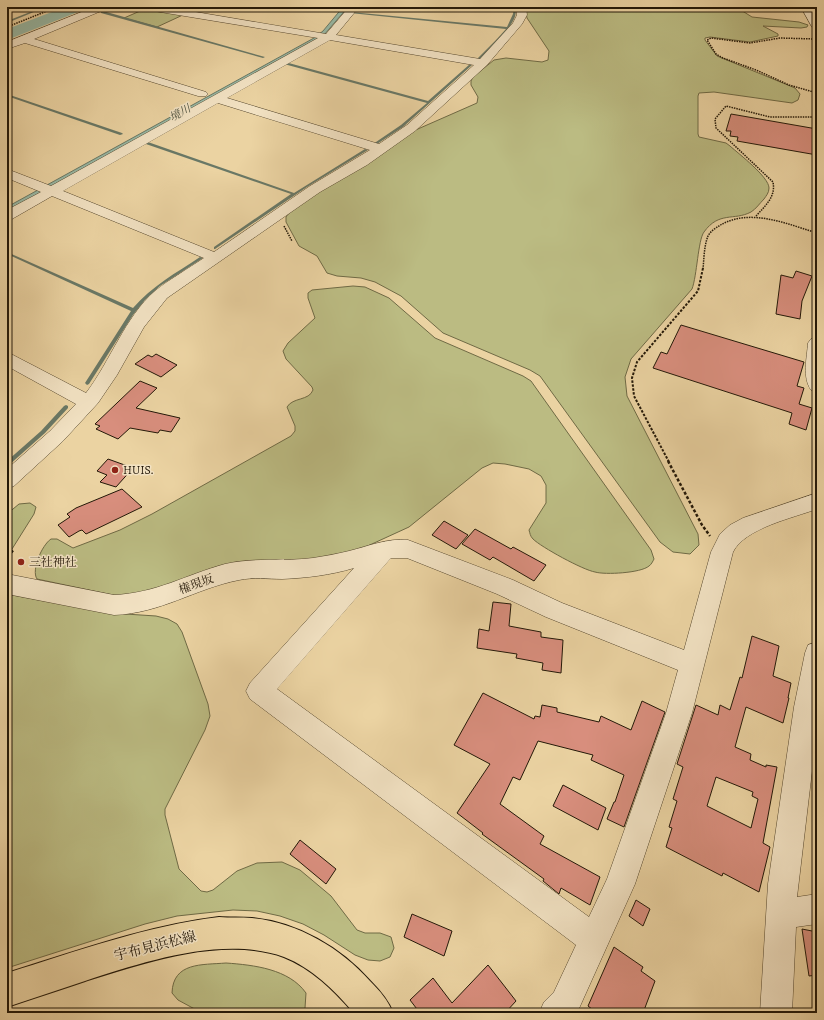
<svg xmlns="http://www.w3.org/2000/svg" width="824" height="1020" viewBox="0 0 824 1020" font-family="Alegreya,'Noto Serif JP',serif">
<rect width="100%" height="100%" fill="#ebd3a2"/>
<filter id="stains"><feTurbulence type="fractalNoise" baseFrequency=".005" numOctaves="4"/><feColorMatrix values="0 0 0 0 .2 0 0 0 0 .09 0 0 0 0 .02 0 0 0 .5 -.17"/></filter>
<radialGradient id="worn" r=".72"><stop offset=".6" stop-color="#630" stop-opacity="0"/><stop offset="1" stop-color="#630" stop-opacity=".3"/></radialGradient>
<!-- green -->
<g fill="#bbbb82" stroke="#6f6a45">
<path d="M525,7H736L752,17L799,22L808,25L807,27L801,28L763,26L778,34V36L750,42L710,37L705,38V40L717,56L795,88L800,94L798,100L792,103L714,92L699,93L698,96V134L699,137L726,143L730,146C739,154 769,177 769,188C769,193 766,196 764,199C760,203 756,209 751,212C734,221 719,211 704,232C698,240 697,276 692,289L631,359L625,377L627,396L698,534L699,545L690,554L673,552L660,542L540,376L530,370L443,333L401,296L375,282L361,278L337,276L327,273L317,256L299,246L286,222V217L289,213L320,191L411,132L477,103L478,97L471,85V81L473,77L494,60L506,58L542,62L548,60L549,51L527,18Z"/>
<polygon points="147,8 185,14 157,27 124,18"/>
<path d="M353,286L365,287L389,298L435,338L523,376L531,381L651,550L654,559C653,561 651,565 649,566C641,573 605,575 595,572C583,570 541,547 533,539C530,536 530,533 529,530L546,503V485L541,476L529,469L505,464L493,463L482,468L409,527L361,549L144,595L117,596L37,579C31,570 42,545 51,539H57L73,548L120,530L152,514L291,436L295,431V426L287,407C293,397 309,401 313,390L312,387L286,359L283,351L288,343L315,318L308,298V293L312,290Z"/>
<polygon points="30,503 36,507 34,514 7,557 7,514 19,504"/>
<polygon points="7,594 110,613 156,616 168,619 177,624 182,632 208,704 210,716 205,730 165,809 165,815 179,869 201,891 207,892 213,890 237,871 257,863 282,862 300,870 331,896 357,930 365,933 380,933 391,937 394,948 390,957 380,961 368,960 355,955 324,935 303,924 280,916 257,911 233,910 177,916 145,924 7,968"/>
<path d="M226,963C254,965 289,969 306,993L305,1008L302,1013H202L178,1000L172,993C173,962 202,965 226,963Z"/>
</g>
<!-- water -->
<polygon fill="#98b8a4" stroke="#697866" points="343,7 348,7 324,35 7,212 7,207 314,38 323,31"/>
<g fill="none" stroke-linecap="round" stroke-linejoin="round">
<!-- stream -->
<g fill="#697866" fill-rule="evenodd">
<polygon points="43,7 46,7 7,23 7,21"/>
<polygon points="286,7 295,7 328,11 327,12"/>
<path d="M514,7H516C516,11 516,15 514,19C508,32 490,52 479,60L478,59V58L495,41L506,29L350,13L351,12L507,27L513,14Z"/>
<polygon points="101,11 103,11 265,57 263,58 101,13"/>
<polygon points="285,62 428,101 470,64 472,65 403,127 377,144 375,143 376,142 401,125 427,103 284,64 284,63"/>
<polygon points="7,94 122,133 123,134 120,135 7,96"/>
<polygon points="143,141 145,141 294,193 365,149 368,150 307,187 215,249 214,249 214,247 291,194 143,143"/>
<path d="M7,252L133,308C152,286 176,273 200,257L203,258L160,286L145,300L133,315L89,384L87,385L85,383L131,311L7,254Z"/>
<polygon points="66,405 68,406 68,408 45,433 9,465 7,466 7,461 41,431 64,406"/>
</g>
<!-- river -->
<polygon fill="#98b8a4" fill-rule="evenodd" points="65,7 85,7 83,10 7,40 7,29"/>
</g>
<!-- building -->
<g fill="#d88e7d" stroke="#231808" fill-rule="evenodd">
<polygon points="731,114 817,129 817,155 737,141 738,137 730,136 731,131 726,131"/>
<polygon points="796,271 812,276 802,301 800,319 776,314 781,275 793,278"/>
<polygon points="681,325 804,362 797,386 804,388 799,404 812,408 806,430 789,424 792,413 653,368 661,352 667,354"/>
<polygon points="156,354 177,365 161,377 135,364 148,355 152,357"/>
<polygon points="140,381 157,388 136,408 180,418 171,432 160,430 158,433 130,428 118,439 96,429 100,426 95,424"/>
<polygon points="108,459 133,468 116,487 100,482 107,475 97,471"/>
<polygon points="122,489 142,507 86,534 82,530 79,531 69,537 58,525 70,517 67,514 76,508"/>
<polygon points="444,521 468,535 456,549 432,535"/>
<polygon points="475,529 511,549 513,547 546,565 534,581 493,557 490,560 462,544"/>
<polygon points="493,602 511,604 509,626 541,632 541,637 563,640 561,673 542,670 543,663 516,658 517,654 477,648 479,629 489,631"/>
<path d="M752,636L779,646L773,676L791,683L788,698H789L783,723L746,707L735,747L751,754L750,760L766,767V765L777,767L763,843L770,847L759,892L723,873L722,876L666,847L672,828L669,827L677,801L673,799L683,767L677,764L696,705L718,715L720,705L730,710L740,677L742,678ZM716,777L753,792L752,796L758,799L751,828L707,806Z"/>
<polygon points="483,693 534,719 535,716 540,717 542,705 557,708 557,712 599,722 601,716 631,730 642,701 665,712 624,827 607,819 614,802 615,802 624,775 591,760 593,755 538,741 520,780 513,777 500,804 544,836 540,844 600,877 590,905 561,888 559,894 543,881 544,879 482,834 483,833 457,813 490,764 454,745"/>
<polygon points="563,785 606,808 598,830 553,806"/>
<polygon points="300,840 336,869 326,884 290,854"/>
<polygon points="636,900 650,909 643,926 629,916"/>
<polygon points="412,914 452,931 444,956 404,937"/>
<polygon points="802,929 817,932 817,975 809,976"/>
<polygon points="614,947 643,967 641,971 655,981 643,1013 597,1013 588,1006"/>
<polygon points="488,965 516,1001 505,1013 420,1013 410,1000 433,978 452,1003"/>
</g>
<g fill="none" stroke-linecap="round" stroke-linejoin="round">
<!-- minor casing -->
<g stroke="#55472e" stroke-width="1">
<g id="minor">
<polygon points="94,7 108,7 106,9 34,39 206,92 208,94 206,96 198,96 25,43 7,49 7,42"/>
<path d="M143,7H166L326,34L349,7H359L336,35L480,59L513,23L517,15L516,7H526L527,15L522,24L487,65L415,131L367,165L320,192L167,298L144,327L117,375L98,403L63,441L14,486L7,489V469L50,431L76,404L7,366V353L13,355L86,393C110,362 125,317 155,291C170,279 188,269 204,258L52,196L12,219L7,220V210L41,192L7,178V169L51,186L318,38L148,10ZM330,40L474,65L407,125L379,144L227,98ZM218,103L370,150L310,186L214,252L63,191Z"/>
<polygon points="801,7 811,7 817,19 817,30 812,27"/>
<path d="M817,337V392L811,390C802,377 807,358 808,343L811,339Z"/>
<path d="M817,493V509C793,518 745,528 733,552L692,713L635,884L577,1013H539L544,1002L554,992L576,945L250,699L246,691L250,683L354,568C331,575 306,578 282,579C268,579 253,577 239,580C194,589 162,613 114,615L7,594V574L114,595C157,593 185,575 225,564C254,557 284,562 313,558C325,556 337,554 349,551C369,546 387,538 408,540L513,580L562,603L684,650L711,552L720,534L730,525L743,518ZM391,558H407L497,594L546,617L678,670L666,713L607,879L589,917L277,689Z"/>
<polygon points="817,642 817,729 797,897 817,894 817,924 796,927 792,1013 760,1013 768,884 794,707 805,653 808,645"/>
</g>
</g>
<!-- major casing -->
<g stroke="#231808" stroke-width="2">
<path id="major" d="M219,917C230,918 241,917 252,918C297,922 341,948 370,981C380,991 388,1000 393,1013H354C334,990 312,968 284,957C224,935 143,962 85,981C59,990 33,998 7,1007V973C77,951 146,926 219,917Z"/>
</g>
<!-- path-far2 -->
<g stroke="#231808" stroke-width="1.5" stroke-dasharray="1.5 1" stroke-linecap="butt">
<polyline points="7,27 57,7"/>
<polyline points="815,39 780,38 750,43 711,38 707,40 716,54 723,58 756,70 789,85 817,93"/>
<path d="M756,216C765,206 776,197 773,182L716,128L715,119L726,106L770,117H817"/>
<polyline points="284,226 292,241"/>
<path d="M703,269C704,259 704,246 708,236C710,232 715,228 719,226C749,207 787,224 817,233"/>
</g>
<!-- path-far1 -->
<polyline stroke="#231808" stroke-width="2" stroke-dasharray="2.5 1.5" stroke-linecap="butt" points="669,462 634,396 632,378 637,362 698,291 703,268"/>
<!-- path -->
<g stroke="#231808" stroke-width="2.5" stroke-dasharray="3 2" stroke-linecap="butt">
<polyline points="668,461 702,525 710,536"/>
<polyline points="7,547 14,553"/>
</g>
<!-- minor -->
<use href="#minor" fill="#f2e2c3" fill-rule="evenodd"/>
<!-- major -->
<use href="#major" fill="#ebd3a2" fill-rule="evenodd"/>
</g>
<!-- markers -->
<g fill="#8f2418" stroke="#f2e2c3" stroke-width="1.5">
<circle cx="115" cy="470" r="4"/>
<circle cx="21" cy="562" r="4"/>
</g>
<g text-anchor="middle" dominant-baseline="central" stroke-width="3" stroke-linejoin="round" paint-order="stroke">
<!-- far-water labels -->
<g font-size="11" font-style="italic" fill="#4c503f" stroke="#f2e2c3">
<text transform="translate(180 113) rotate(-29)">境川</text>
</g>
<!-- poi labels -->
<g font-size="12" fill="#231808" stroke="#f2e2c3" text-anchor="start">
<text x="123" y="470">HUIS.</text>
<text x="29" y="562">三社神社</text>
</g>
<!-- street labels -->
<g font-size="12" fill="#231808" stroke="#f2e2c3">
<text transform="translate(196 584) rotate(-20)">権現坂</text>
</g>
<!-- near-street labels -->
<g font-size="14" fill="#231808" stroke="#f2e2c3">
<text transform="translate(155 946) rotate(-14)">宇布見浜松線</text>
</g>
</g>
<!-- margin -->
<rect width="824" height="1020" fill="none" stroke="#ebd3a2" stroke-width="24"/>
<rect x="8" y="8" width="808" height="1004" fill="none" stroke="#231808" stroke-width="2"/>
<rect x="12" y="12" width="800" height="996" fill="none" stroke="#231808"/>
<rect width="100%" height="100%" filter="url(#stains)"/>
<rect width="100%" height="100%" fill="url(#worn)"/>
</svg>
